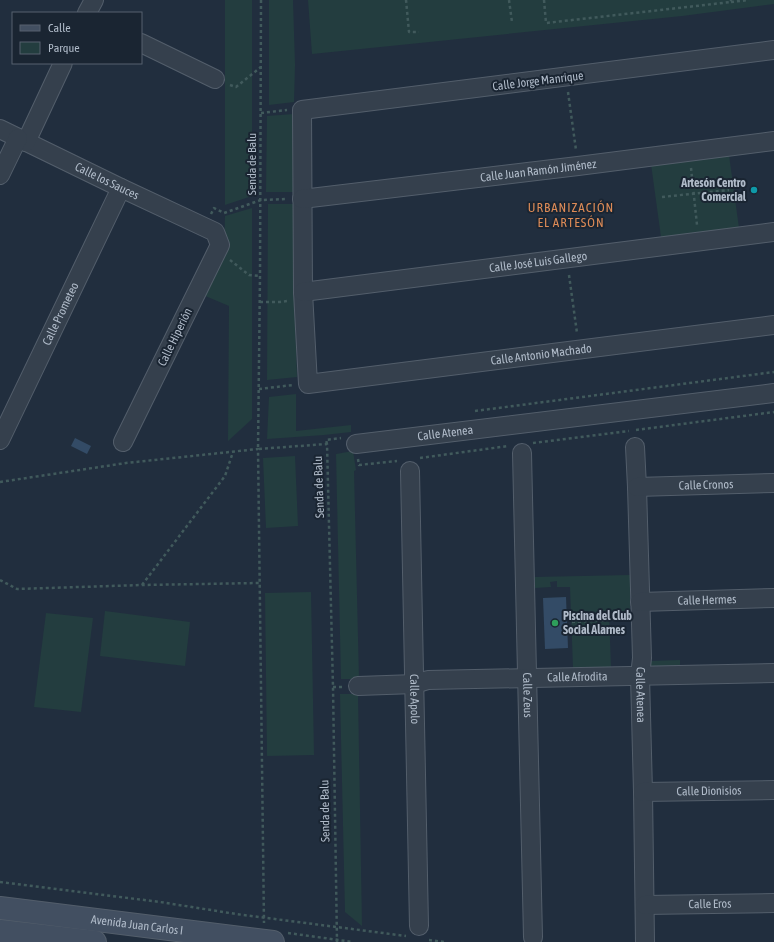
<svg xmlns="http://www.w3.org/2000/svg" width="774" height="942" viewBox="0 0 774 942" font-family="'Asap Condensed',sans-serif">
<rect width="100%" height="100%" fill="#212e3e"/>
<!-- green -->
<g fill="#233d3f">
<polygon points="225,0 252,0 252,196 225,205"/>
<polygon points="269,0 293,0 295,65 294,102 269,105"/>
<polygon points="308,0 774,0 774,4 682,16 312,54"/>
<polygon points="294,114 293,192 266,192 267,116"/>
<polygon points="729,155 739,228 661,237 651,164"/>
<polygon points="268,204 294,204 294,291 297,377 267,380"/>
<polygon points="252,208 252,419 228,441 229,306 203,295 224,254 225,216"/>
<polygon points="296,394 296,431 351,425 351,432 324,435 267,439 269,397"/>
<polygon points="353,451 356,470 354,471 359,679 341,679 336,454"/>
<polygon points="295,456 298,526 266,528 263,458"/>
<polygon points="630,575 630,611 609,613 611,667 573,668 570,587 557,587 557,581 550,582 551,587 535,588 534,577"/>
<polygon points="311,592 314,755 267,756 265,593"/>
<polygon points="105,611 190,622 185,666 100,656"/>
<polygon points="46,613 93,618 81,712 34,707"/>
<polygon points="680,660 680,669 650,668 649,661"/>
<polygon points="340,694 358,694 362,926 345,912"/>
</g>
<!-- water -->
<g fill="#334b66">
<polygon points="75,438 91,446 87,454 71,446"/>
<polygon points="566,597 568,648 545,649 543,598"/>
</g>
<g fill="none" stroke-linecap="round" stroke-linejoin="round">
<!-- minor casing -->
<g stroke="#535e6b" stroke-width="20">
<g id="minor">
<polyline points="87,13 94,0"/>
<polyline points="141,43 215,79"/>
<path id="s1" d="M774,50L302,110L303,292L308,384L774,325"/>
<path id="s2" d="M0,129L121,188L215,232L220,245L123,442"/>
<polyline points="26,142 63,63"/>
<polyline points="0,175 18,138"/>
<path id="s3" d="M302,199L578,166L774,141"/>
<path id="s4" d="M303,292L774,232"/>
<path id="s5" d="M0,440L121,188"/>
<path id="s6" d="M356,444L774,393"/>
<path id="s7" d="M635,447L637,487L642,658L640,676L643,792L645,942"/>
<path id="s8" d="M522,453L533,937"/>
<path id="s9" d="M410,471L419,926"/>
<path id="s10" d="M637,487L774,483"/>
<path id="s11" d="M640,602L774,598"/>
<path id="s12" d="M358,686L415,684L428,680L774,673"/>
<path id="s13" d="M643,792L774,790"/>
<path id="s14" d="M645,905L774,903"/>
</g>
</g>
<!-- secondary casing -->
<g stroke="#535e6b" stroke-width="24">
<g id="secondary">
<path id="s15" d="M0,908L273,942"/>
<polyline points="0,931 95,942"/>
</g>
</g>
<!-- path -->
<g stroke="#415a5c" stroke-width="2.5" stroke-dasharray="3 3" stroke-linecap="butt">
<polyline points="261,0 260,276 258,449 327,444 333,687 337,942"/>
<polyline points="406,0 409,32 419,32"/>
<polyline points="509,0 512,22"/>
<polyline points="544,0 546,23 731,2 731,0"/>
<polyline points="731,2 749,0"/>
<polyline points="230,85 236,87 261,67"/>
<polyline points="568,92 576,150"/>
<polyline points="261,113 287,110"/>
<polyline points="691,168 697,225"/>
<polyline points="662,197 729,190"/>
<polyline points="211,214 214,208 224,213 261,200 286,199"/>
<polyline points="230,260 249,275 260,276"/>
<polyline points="569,275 577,333"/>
<polyline points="260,302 280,302 287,301"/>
<polyline points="259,389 293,385"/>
<polyline points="475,411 774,372"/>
<polyline points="636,430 774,412"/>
<polyline points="533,443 629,431"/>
<polyline points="327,444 326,440 341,438"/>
<polyline points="420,458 508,446"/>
<polyline points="358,459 359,465 397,461"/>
<polyline points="0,482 126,463 258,449 264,923"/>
<polyline points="0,580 17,589 142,585 259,583"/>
<polyline points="142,585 225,476 233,452"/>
<polyline points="572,622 609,620"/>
<polyline points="333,687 342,687"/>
<polyline points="0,882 160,902 236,914 406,936"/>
<polyline points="288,933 353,942"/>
<polyline points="429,940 444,942"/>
</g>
<!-- minor -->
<use href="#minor" stroke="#35404d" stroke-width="18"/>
<!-- secondary -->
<use href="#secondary" stroke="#424f61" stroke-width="22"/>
</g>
<!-- markers -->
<circle fill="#0f9aa8" stroke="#1a2532" stroke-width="1.5" cx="754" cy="190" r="4"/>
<circle fill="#2e9e5b" stroke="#1a2532" stroke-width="1.5" cx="555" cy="623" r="4"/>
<g text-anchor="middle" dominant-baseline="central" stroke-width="4" stroke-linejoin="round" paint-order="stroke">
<!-- street labels -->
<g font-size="12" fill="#b0bbc9" stroke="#1a2532">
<text transform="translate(538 81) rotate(-7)">Calle Jorge Manrique</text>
<text transform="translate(252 164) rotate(-90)">Senda de Balu</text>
<text stroke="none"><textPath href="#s3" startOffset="238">Calle Juan Ramón Jiménez</textPath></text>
<text stroke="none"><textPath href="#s2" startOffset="119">Calle los Sauces</textPath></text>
<text stroke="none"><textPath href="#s4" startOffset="237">Calle José Luis Gallego</textPath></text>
<text stroke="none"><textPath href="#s5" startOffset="140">Calle Prometeo</textPath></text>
<text transform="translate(175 337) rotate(-64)">Calle Hiperión</text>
<text stroke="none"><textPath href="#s1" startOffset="985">Calle Antonio Machado</textPath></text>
<text stroke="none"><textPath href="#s6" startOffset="90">Calle Atenea</textPath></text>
<text stroke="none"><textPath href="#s10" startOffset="69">Calle Cronos</textPath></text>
<text transform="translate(319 487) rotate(-92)">Senda de Balu</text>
<text stroke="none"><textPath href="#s11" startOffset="67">Calle Hermes</textPath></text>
<text stroke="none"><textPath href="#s12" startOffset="220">Calle Afrodita</textPath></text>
<text stroke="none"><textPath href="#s7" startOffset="248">Calle Atenea</textPath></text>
<text stroke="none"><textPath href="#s8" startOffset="242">Calle Zeus</textPath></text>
<text stroke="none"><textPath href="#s9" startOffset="228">Calle Apolo</textPath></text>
<text stroke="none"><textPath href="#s13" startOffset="66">Calle Dionisios</textPath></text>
<text transform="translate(325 811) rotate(-91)">Senda de Balu</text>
<text stroke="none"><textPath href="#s14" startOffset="65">Calle Eros</textPath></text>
<text stroke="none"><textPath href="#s15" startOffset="138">Avenida Juan Carlos I</textPath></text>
</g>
<!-- poi labels -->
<g font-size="12" font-weight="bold" fill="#b0bbc9" stroke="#1a2532" text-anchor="end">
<text x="746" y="183">Artesón Centro<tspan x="746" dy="14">Comercial</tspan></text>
<text x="563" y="616" text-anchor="start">Piscina del Club<tspan x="563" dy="14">Social Alarnes</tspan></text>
</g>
<!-- neighbourhood labels -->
<g font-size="13" letter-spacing="1" fill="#dd8b57" stroke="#1a2532">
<text x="571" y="207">URBANIZACIÓN<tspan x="571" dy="15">EL ARTESÓN</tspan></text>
</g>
</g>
<!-- legend -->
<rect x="12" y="12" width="130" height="52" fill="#1a2532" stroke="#56616e"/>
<rect x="20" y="25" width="20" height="6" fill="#424f61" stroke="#56616e"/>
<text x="48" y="32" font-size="12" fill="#b0bbc9">Calle</text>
<rect x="20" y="42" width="20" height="12" fill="#233d3f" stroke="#56616e"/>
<text x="48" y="52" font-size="12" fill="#b0bbc9">Parque</text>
</svg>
